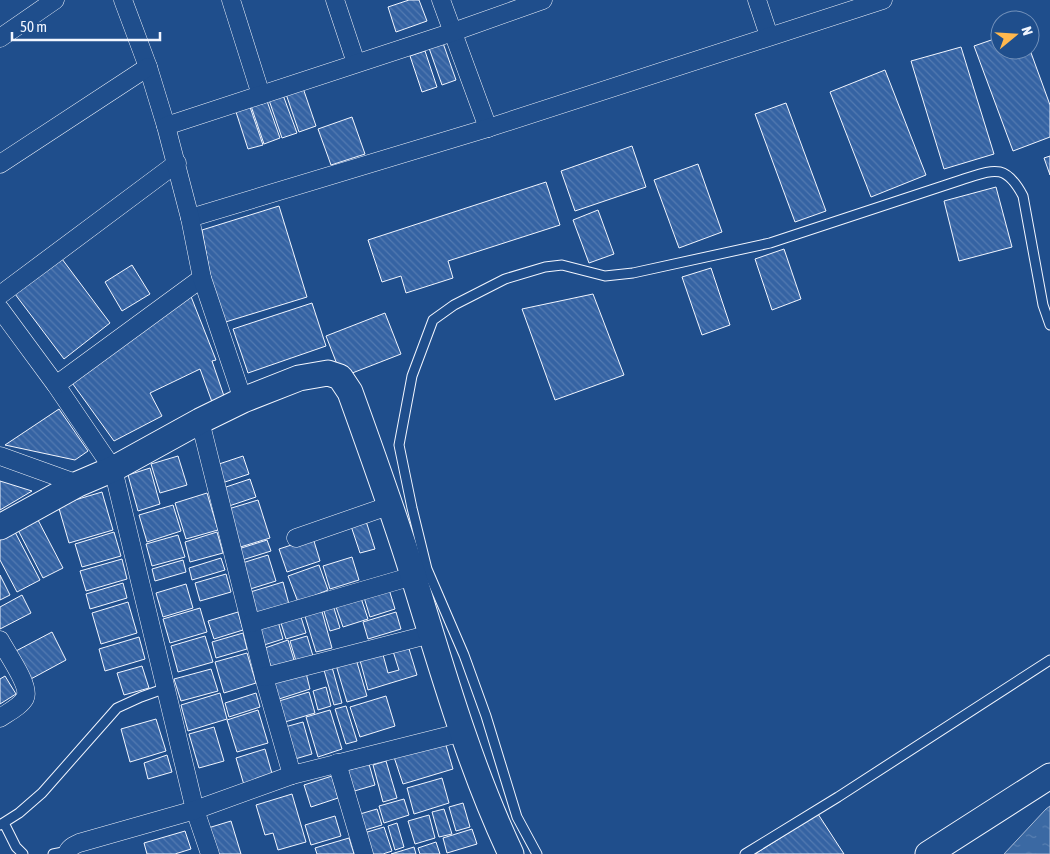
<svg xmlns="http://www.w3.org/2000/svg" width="1050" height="854" viewBox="0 0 1050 854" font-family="'Asap Condensed',sans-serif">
<defs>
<pattern id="water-ripples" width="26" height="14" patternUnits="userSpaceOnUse" patternTransform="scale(1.25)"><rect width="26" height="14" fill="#3b69a3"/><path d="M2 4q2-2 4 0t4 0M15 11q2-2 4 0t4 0" fill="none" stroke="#587fb1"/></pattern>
<pattern id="building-back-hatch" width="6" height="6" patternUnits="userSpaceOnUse" patternTransform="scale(1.25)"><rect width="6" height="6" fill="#3563a3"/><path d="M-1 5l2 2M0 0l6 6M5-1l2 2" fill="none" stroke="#537ab1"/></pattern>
</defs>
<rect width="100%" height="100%" fill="#1f4e8c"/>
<!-- water -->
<polygon fill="url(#water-ripples)" stroke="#a8bbd7" points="1050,806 1050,854 1004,854 1046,809"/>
<!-- building -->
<g fill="url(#building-back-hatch)" stroke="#f2f6ff" fill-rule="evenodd">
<polygon points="409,0 419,0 427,21 396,32 388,7"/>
<polygon points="1000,37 1000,50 1030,50 1050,105 1050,137 1013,151 974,46"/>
<polygon points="443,43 456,80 442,85 429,48"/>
<polygon points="961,47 994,154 944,169 911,61"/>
<polygon points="425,51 437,87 422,92 410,56"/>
<polygon points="885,70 926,175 871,197 830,92"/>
<polygon points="303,88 316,126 299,132 286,94"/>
<polygon points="283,95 297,133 282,138 269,100"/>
<polygon points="267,101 280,138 264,144 251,106"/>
<polygon points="786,103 826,211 795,222 755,114"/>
<polygon points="250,107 263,145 248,149 236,112"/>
<polygon points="352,117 365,154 331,165 318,129"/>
<polygon points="632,146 646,187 575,211 561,171"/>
<polygon points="1050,156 1050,175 1044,158"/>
<polygon points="698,164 722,232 679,248 654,180"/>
<polygon points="546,182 560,225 448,261 453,278 406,293 401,276 382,282 368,240"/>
<polygon points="996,187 1012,247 959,261 944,201"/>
<polygon points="279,206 307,297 219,324 202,230"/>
<polygon points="598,210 614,254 589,263 573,220"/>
<polygon points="784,249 801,299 772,310 755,259"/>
<polygon points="62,259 110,323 64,359 15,294"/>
<polygon points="132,265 150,294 122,311 105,282"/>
<polygon points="711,268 730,325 702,335 682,277"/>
<polygon points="190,294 216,360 212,361 224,396 212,402 200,369 150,393 162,416 114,441 70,380"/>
<polygon points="593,294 624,375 555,400 522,309"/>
<polygon points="312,303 326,346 248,373 233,329"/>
<polygon points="385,313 401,354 342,377 326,336"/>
<polygon points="59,409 88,451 75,460 5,445"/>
<polygon points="178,456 187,485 160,493 151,464"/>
<polygon points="243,456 249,474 222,483 216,465"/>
<polygon points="150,468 160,504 138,511 128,475"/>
<polygon points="250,479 256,497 229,506 223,488"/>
<polygon points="0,481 32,491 0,510"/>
<polygon points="102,492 113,530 69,543 58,505"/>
<polygon points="207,493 218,530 186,539 175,503"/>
<polygon points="258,500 270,538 237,548 225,510"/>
<polygon points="173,505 181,531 147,542 139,515"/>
<polygon points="365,518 375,549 360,553 350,523"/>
<polygon points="38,520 63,568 43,578 18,530"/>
<polygon points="15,532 40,580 17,592 0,560 0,540"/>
<polygon points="114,532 121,556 82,567 75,544"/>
<polygon points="217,532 223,553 190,562 185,542"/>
<polygon points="178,535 185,557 152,566 146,544"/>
<polygon points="313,538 320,561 287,572 279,549"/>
<polygon points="267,540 271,551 239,561 235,550"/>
<polygon points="268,555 276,581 247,590 239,564"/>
<polygon points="352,557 359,580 330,589 323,566"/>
<polygon points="221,558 225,570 192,580 189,568"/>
<polygon points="122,559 127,579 86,591 80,571"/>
<polygon points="183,560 186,572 155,581 152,569"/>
<polygon points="319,565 328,590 298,602 288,576"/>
<polygon points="226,574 231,592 200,601 195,583"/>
<polygon points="0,575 10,595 0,600"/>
<polygon points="283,582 290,608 255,620 247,593"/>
<polygon points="123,583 127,598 90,609 86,594"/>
<polygon points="186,584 193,608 163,617 156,593"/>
<polygon points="388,586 395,609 370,617 363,594"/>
<polygon points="22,595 31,613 0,629 0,607"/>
<polygon points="360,595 368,619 343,627 335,604"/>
<polygon points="128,602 137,633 101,644 92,613"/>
<polygon points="333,605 340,628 330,631 323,608"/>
<polygon points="200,608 207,632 170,643 163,619"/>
<polygon points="321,608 332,648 316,652 304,613"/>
<polygon points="238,612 243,630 214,639 208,621"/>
<polygon points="396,612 401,629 368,639 363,622"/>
<polygon points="300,614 306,633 286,639 280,620"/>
<polygon points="277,618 283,639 264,645 257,624"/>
<polygon points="52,632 66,660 29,680 14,652"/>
<polygon points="243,633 247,649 216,658 212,642"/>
<polygon points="205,636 213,662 178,672 171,646"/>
<polygon points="307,636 313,656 296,661 290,641"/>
<polygon points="139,637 145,659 105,671 99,649"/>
<path d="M406,639L417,675L368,690L358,653ZM392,648L399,670L388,673L382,651Z"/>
<polygon points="288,640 294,660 271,667 265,648"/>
<polygon points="247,653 256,683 224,693 215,662"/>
<polygon points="356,659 367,696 347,702 336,665"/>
<polygon points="142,666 149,688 124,695 117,673"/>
<polygon points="332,667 342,703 334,705 324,670"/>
<polygon points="211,669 218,691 181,701 174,679"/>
<polygon points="306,673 310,689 276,700 271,683"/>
<polygon points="5,676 16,694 0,704 0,679"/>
<polygon points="326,687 331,706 318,710 313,691"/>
<polygon points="309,692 315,713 285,722 279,701"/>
<polygon points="220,693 227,719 188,731 181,705"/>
<polygon points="256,693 260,707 229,717 225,703"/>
<polygon points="386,696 395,726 360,737 350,707"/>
<polygon points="346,706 357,741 346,744 335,709"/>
<polygon points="258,710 268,743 237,752 227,720"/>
<polygon points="330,710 342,749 318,757 306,717"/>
<polygon points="156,719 166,751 130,762 121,729"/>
<polygon points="303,722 312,754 295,759 285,727"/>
<polygon points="214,727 224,761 199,768 189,734"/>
<polygon points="445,742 453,769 403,784 394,757"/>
<polygon points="265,749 273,777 244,785 236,758"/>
<polygon points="167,755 172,772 148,779 144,763"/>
<polygon points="386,761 397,798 383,802 373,765"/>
<polygon points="369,764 375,785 351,792 345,771"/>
<polygon points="332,776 338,798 311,807 304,785"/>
<polygon points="442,778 449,803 414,814 407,788"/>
<polygon points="292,794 306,842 278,850 273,833 265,835 256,805"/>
<polygon points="404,799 409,815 384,823 379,806"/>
<polygon points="463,803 470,827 456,831 449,807"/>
<polygon points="377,809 382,825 365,830 360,814"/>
<polygon points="444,809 452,834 439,837 432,812"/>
<polygon points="818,814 844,854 755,854"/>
<polygon points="429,815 435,838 415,844 408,821"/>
<polygon points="335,816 341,836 311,845 305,825"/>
<polygon points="231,821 241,854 215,854 208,828"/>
<polygon points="397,823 404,847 395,850 388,826"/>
<polygon points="384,827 392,851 383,854 370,854 364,833"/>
<polygon points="472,829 477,844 447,853 443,838"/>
<polygon points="185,831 191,849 175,854 147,854 144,843"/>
<polygon points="349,838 354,854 317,854 315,848"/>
<polygon points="436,842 440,854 420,854 418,848"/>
<polygon points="414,847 416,854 391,854"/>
</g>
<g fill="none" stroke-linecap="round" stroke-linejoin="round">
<!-- lane casing -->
<g stroke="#f2f6ff" stroke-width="11">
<g id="lane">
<polyline points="4,823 16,847 23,854"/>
<polyline points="0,825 19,813 42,793 117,708 141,697 166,688"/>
<polyline points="53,854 68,851"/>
<path d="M537,854L517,817L486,716L464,655L427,569L412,508L399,445L412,376L433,320L454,305L505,279L545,267L562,265L605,276L633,273L770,243L961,180C993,170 1005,162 1023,196L1043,305L1050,325"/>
<polyline points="745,854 838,797 1050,660"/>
</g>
</g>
<!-- street casing -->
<g stroke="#f2f6ff" stroke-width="19">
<g id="street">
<polyline points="123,0 148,67 166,126"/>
<polyline points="231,0 261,95"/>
<polyline points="335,0 356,63"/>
<polyline points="441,0 488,128"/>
<polyline points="757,0 769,36"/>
<polyline points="0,38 55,0"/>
<polyline points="0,164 148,67"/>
<polyline points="190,218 488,128 883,0"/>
<polyline points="0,295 177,163"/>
<polyline points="0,309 56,385 113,469 195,810 210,854"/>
<polyline points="56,385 202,278"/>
<polyline points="243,400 202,278 190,218 166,126 453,32 543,0"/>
<polyline points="200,421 264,677 292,775"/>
<polyline points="0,456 78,484"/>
<polyline points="296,538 391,505"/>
<polyline points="251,623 413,576"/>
<path d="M0,640C6,652 31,686 25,698C21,706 7,713 0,718"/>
<polyline points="264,677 431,634"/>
<polyline points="337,763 364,854"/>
<path d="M67,854C68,848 74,845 79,843L195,810L292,775L463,732"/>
</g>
</g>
<!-- secondary casing -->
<g stroke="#f2f6ff" stroke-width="27">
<g id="secondary">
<path d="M0,527L78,484L113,469L200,421L243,400L299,378L328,373L340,377L350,392C372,453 394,514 413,575C442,669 469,765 511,854"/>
<polyline points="928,854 1050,776"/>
</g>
</g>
<!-- lane -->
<use href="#lane" stroke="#1f4e8c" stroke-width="9"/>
<!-- street -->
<use href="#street" stroke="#1f4e8c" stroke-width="18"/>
<!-- secondary -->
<use href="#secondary" stroke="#1f4e8c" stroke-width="25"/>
</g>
<!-- north arrow -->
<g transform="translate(1015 35) rotate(72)"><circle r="24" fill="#1f4e8c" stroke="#7391ba"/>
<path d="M0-4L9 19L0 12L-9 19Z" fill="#ffb74d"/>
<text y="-8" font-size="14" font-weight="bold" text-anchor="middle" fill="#f2f6ff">N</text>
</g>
<!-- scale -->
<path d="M12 32v8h148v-8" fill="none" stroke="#f2f6ff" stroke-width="2.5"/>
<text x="20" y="32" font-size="15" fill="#f2f6ff" stroke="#1f4e8c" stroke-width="4" paint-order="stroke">50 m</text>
</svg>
